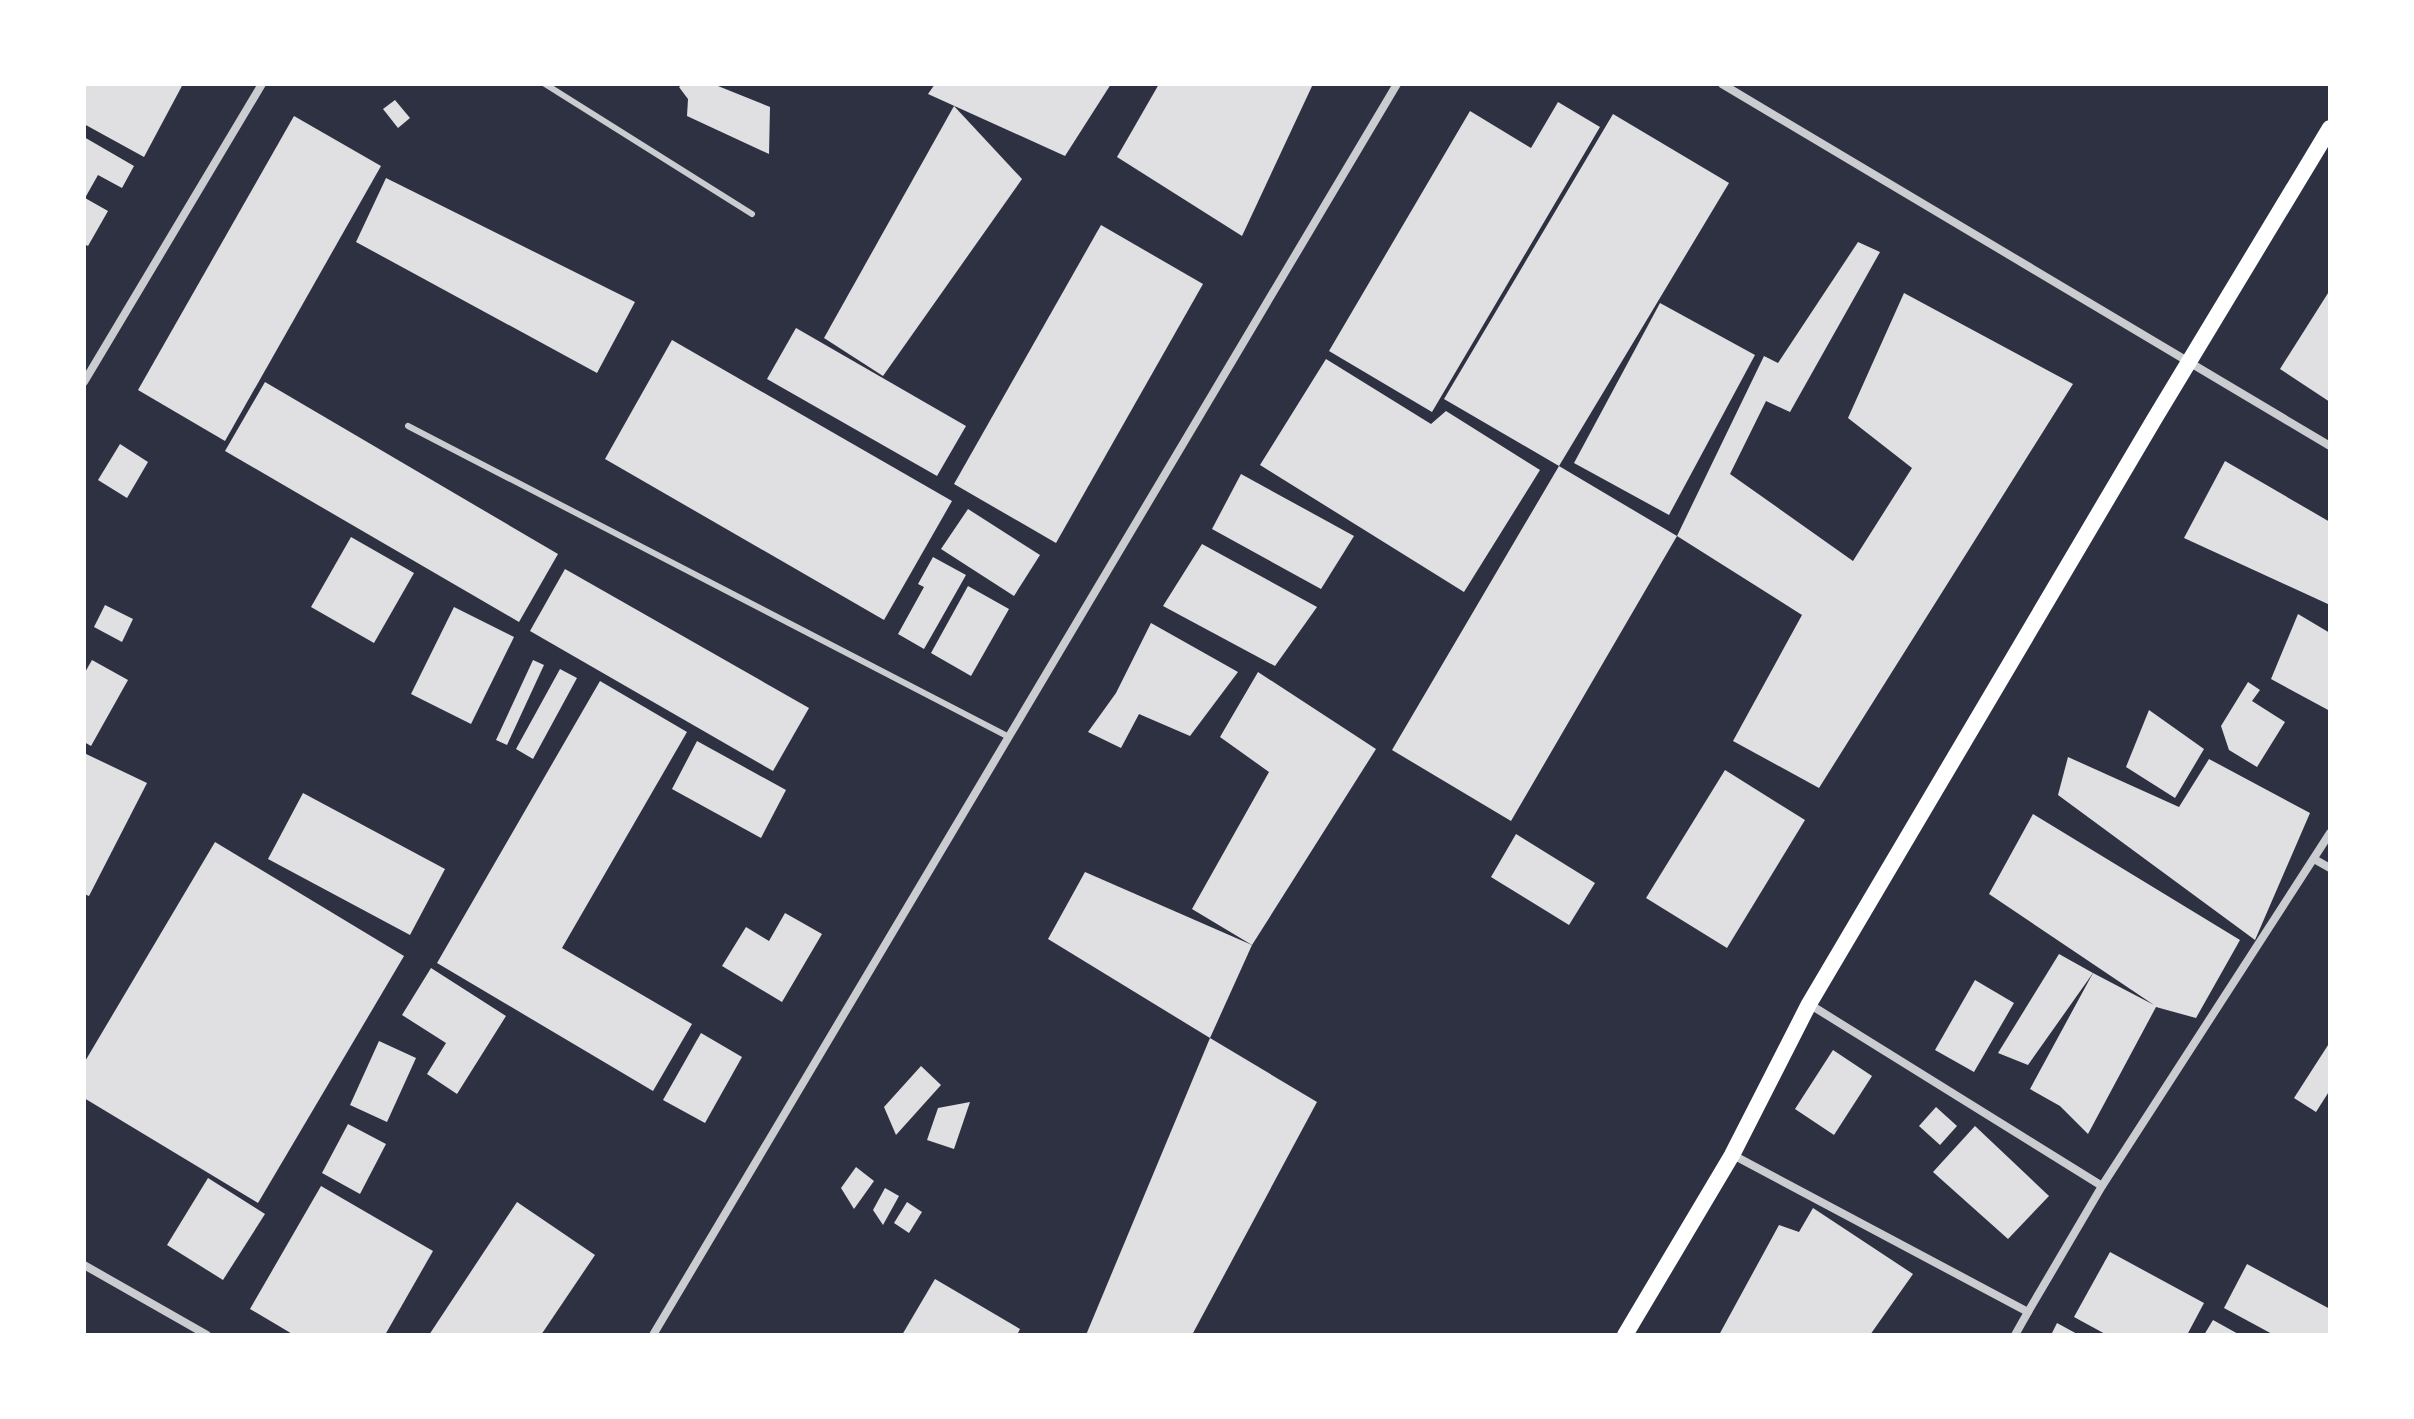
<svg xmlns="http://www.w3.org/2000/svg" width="2414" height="1419" viewBox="0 0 2414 1419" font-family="Helvetica,sans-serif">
<rect width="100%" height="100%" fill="#2d3142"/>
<!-- building -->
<g fill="#e0e0e3">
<polygon points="84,84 183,84 144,157 84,124"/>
<polygon points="683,84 713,84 770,107 769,154 687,116 688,99 679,87"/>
<polygon points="935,84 1111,84 1065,156 928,94"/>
<polygon points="1159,84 1313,84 1242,236 1117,157"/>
<polygon points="395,100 410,118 398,128 383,109"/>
<polygon points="1558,102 1600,127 1432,412 1329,351 1470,111 1531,148"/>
<polygon points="954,106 1022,179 883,376 824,338"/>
<polygon points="1613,114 1729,183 1559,466 1677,536 1511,821 1392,750 1559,466 1444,399"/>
<polygon points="294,116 381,166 225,441 138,390"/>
<polygon points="84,137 134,166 122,188 98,175 85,198 108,211 88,246 84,244"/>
<polygon points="386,178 635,302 597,373 356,242"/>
<polygon points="1101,225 1203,284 1056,543 954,484"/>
<polygon points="1858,242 1880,252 1790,412 1766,401 1730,474 1853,561 1912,468 1848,418 1904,293 2073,384 1819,788 1733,741 1802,615 1677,536 1764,356 1778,363"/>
<polygon points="2330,290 2330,402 2280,369"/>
<polygon points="1660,303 1755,355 1669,515 1574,463"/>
<polygon points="796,328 966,426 937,476 767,379"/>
<polygon points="672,340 952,501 884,620 605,459"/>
<polygon points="1326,359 1431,424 1446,411 1540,470 1464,592 1260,465"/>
<polygon points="265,382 558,554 519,622 225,451"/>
<polygon points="120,444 148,462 127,498 98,480"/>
<polygon points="2225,461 2330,522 2330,605 2184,538"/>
<polygon points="1241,474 1354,536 1321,589 1212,529"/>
<polygon points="968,509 1040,555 1014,596 941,549"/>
<polygon points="351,537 414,573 374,643 311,607"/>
<polygon points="1202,544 1317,607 1275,666 1163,606"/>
<polygon points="933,557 966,575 924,649 898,634 924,587 918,584"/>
<polygon points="565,569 809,708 773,771 530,631"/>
<polygon points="968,586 1009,609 971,676 931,653"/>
<polygon points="105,605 133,619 122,642 94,627"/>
<polygon points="454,607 514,637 471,724 411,694"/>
<polygon points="2298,614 2330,633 2330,711 2271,679"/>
<polygon points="1151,623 1238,672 1190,736 1139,714 1121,748 1088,732 1116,693"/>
<polygon points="92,660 128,680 91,746 84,742 84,674"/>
<polygon points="533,660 544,665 507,745 496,740"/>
<polygon points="560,669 577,678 533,759 516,749"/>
<polygon points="1258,672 1376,749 1252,945 1192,909 1269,772 1220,737"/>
<polygon points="600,681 687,732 562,948 692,1024 653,1091 437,963"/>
<polygon points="2248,682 2260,690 2252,701 2285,722 2257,767 2229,750 2221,726"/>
<polygon points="2149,710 2204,749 2175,798 2126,767"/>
<polygon points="697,741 786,790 761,838 672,789"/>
<polygon points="84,753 147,783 89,896 84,894"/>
<polygon points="2068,757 2179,807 2209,759 2310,813 2255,940 2058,795"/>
<polygon points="1725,770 1805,820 1727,948 1646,898"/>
<polygon points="303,793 445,869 410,935 268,859"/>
<polygon points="2033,814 2240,940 2196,1018 2156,1007 2088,1134 2060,1106 2030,1089 2093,973 2154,1005 1989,894"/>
<polygon points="1516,834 1595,883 1569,925 1491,877"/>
<polygon points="215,842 404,956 258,1203 84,1098 84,1063"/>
<polygon points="1085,872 1252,945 1210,1038 1048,939"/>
<polygon points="785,913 822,934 782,1002 722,966 746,927 769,941"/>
<polygon points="2059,954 2093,973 2028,1065 1998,1053"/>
<polygon points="431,968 506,1016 457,1094 427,1074 446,1043 402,1015"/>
<polygon points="1975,980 2014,1003 1974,1072 1935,1050"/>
<polygon points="701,1033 742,1057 705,1123 663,1100"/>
<polygon points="1210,1038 1317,1102 1192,1335 1086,1335"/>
<polygon points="379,1041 416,1058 387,1122 350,1105"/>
<polygon points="2330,1042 2330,1090 2316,1112 2294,1098"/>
<polygon points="1833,1050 1872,1076 1834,1135 1795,1109"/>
<polygon points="921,1066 941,1085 896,1135 884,1107"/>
<polygon points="970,1102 954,1149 927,1140 938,1108"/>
<polygon points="1936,1107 1957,1126 1940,1145 1919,1126"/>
<polygon points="348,1124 386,1144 360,1194 322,1173"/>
<polygon points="1975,1126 2049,1196 2008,1239 1933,1172"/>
<polygon points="856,1167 874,1181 854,1209 841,1188"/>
<polygon points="208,1178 265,1214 223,1280 167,1245"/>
<polygon points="321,1186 433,1251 385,1335 294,1335 250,1309"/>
<polygon points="885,1188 899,1196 883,1225 873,1210"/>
<polygon points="517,1202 595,1255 541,1335 429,1335"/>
<polygon points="907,1202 922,1212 909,1233 894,1223"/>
<polygon points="1813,1208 1913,1274 1870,1335 1719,1335 1779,1225 1799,1232"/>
<polygon points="2110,1252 2204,1303 2187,1335 2107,1335 2074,1317"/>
<polygon points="2247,1264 2330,1309 2330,1335 2274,1335 2224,1308"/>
<polygon points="935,1279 1020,1329 1017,1335 902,1335"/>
<polygon points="2213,1320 2240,1335 2204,1335"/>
<polygon points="2057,1323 2079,1335 2051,1335"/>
</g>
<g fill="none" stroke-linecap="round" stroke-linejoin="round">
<!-- service -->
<g stroke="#caccd0" stroke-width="6">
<polyline points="545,84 752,214"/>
<polyline points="408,426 1009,737"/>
</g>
<!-- minor -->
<g stroke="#caccd0" stroke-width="8">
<polyline points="1722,84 2330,446"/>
<polyline points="84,382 262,84"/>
<polyline points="2314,859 2330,868"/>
<polyline points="1809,1004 2102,1186"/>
<polyline points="1733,1155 2028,1312 2102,1186 2330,833"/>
<polyline points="84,1265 207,1335"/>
<polyline points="653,1335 1397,84"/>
<polyline points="2015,1335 2028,1312"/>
</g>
<!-- secondary -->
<polyline stroke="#fff" stroke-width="16" points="1625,1335 1732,1155 1809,1004 2155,418 2330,128"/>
</g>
<!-- border -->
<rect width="2414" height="1419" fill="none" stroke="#ffffff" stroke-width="172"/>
</svg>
